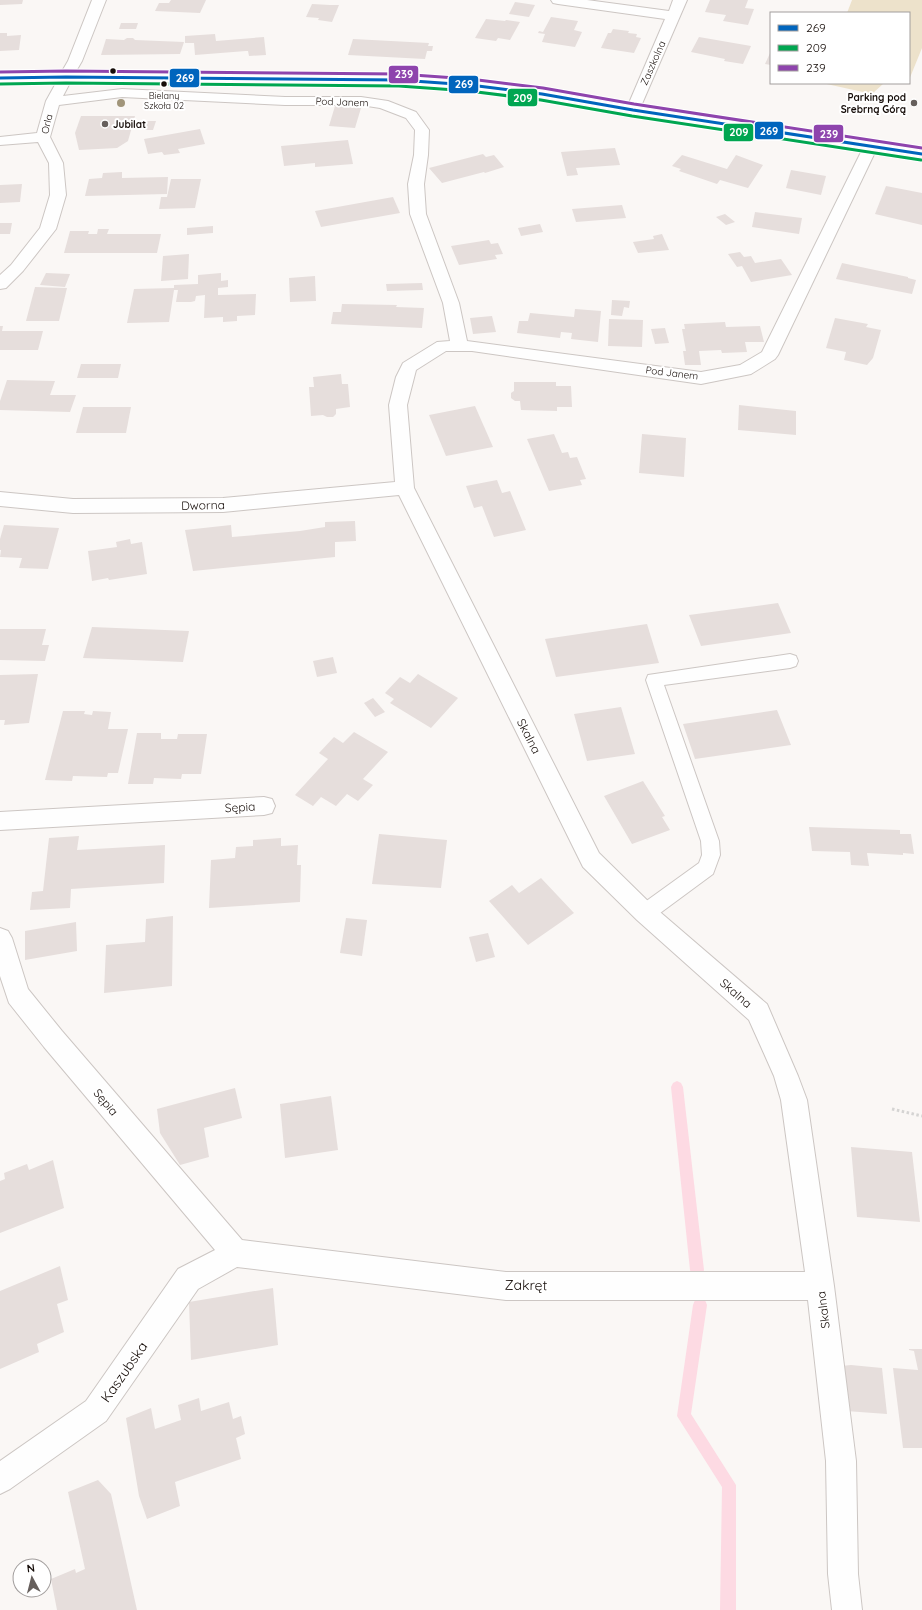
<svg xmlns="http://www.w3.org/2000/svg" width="922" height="1610" viewBox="0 0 922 1610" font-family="Quicksand,sans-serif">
<rect width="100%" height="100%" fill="#faf7f5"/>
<!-- green -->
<g fill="#ede2cb">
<polygon points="852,0 922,0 922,48 909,80 909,13 847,13"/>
<polygon points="822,83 884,83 872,94"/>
</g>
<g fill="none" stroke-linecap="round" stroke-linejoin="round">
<!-- stream -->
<g fill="#fddae3" fill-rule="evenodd">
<polygon points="677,1081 681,1083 683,1087 704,1270 702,1275 697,1277 692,1275 690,1270 671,1087 673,1083"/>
<polygon points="700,1298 705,1300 707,1305 691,1414 736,1485 736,1610 720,1610 722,1487 677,1416 693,1305 695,1300"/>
</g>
</g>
<!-- building -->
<g fill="#e6dedc">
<polygon points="0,0 23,0 22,4 0,5"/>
<polygon points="171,0 206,0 200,13 155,11 159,3 169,3"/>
<polygon points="710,0 748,0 745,8 754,9 748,25 723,21 726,15 705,12"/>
<polygon points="515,2 535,5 529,17 509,14"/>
<polygon points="312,4 330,5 339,5 332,22 318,20 319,18 306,17"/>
<polygon points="551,17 578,21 574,30 582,32 575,47 542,42 545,34 538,33 539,31 543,32"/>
<polygon points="486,19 505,21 506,20 520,22 510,40 498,38 496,41 475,38"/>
<polygon points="121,23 138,23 136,29 119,29"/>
<polygon points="613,29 629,31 628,33 637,34 636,37 641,38 634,53 601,48 608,33 611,33"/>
<polygon points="0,33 7,33 7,36 21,35 19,50 0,51"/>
<polygon points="215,34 216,41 264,37 266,55 249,56 248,51 246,51 195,55 194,43 185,43 185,36"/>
<polygon points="699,37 751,46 743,64 724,61 725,59 691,52"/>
<polygon points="127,38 133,38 135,40 184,42 180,54 101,55 106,39 124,40"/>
<polygon points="353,39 429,43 428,46 433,46 432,51 427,51 425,59 348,55"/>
<polygon points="771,51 771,65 765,64"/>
<polygon points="335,106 361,108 355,128 329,126"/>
<polygon points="81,116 135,116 128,141 117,148 79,150 75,133"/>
<polygon points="145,121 156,121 153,130 143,130"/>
<polygon points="200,129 205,144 178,149 180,153 164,155 162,152 148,154 144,139"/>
<polygon points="348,140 353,164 315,167 315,163 284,166 281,146"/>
<polygon points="615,148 620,165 576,168 578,175 567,176 561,152"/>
<polygon points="483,154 486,157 494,155 504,167 485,173 484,172 442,183 429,168"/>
<polygon points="682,155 727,169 736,155 763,165 748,188 720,180 717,184 679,171 681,169 672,166"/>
<polygon points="791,170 826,176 821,195 786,188"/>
<polygon points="122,172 122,178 168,177 167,194 85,196 89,179 102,178 103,173"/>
<polygon points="171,179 201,179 195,208 159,209 161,197 167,197"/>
<polygon points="22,184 20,202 0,203 0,185"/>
<polygon points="886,186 922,193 922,225 875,214"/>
<polygon points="393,197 400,213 321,227 315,211"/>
<polygon points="622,205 626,218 576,222 572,209"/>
<polygon points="755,212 802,218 799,234 752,227"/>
<polygon points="725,214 735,222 726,225 716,217"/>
<polygon points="0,223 12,223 10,234 0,234"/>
<polygon points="540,224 543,232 521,236 518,228"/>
<polygon points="213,226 213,233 187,235 187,228"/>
<polygon points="98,229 109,229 107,234 161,234 157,253 64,253 70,231 89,231 88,234 97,234"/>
<polygon points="662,234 669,250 638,253 633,242 654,239 653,236"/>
<polygon points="489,240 491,244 498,243 503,254 495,255 497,259 459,265 451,246"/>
<polygon points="740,252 744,257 751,256 755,263 781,259 792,275 751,282 742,266 737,267 728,254"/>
<polygon points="189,254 188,279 161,281 163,256"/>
<polygon points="842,263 908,277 908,278 916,280 912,294 836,279"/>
<polygon points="46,273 70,274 65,287 40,285"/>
<polygon points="221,273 221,281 228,280 228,287 218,288 218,295 256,294 255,315 237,316 237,321 223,322 223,317 204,318 205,295 196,296 195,301 191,302 176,302 178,290 174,290 169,322 127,323 134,289 174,288 174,285 198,284 198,275"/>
<polygon points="315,276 316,301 290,302 289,278"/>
<polygon points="422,283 423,290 387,291 386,284"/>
<polygon points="35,287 67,288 59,321 26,321"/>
<polygon points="612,300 630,301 629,308 624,307 622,316 611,315"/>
<polygon points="342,304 397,305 396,307 424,308 422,328 331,324 333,312 341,312"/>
<polygon points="575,309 601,311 598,342 571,339 572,333 561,332 560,338 517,333 519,321 528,321 530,313 574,317"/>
<polygon points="492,316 496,332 473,334 470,318"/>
<polygon points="835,318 868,324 866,327 881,330 873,358 867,365 844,360 846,352 826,348"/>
<polygon points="609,319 643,320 642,347 608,346"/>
<polygon points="725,322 726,327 760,326 764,342 745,342 747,352 722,353 721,350 699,351 701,365 685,365 683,351 686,351 682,329 685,329 684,324"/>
<polygon points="0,326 3,326 2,331 43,331 38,350 0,350"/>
<polygon points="665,328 669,343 655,344 651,329"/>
<polygon points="81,364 121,364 118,378 77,378"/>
<polygon points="341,374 342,384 348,384 350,407 336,409 336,414 333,417 327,417 323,415 311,416 309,387 314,387 313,377"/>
<polygon points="7,380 55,381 50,395 76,395 70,412 0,410 0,401"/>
<polygon points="514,382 556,382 556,386 571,386 572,407 557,407 557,411 521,410 520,401 515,401 511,398 511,393 514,391"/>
<polygon points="739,405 796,411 796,435 738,430"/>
<polygon points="475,406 493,447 446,456 429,415"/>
<polygon points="83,407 131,407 126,433 76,433"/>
<polygon points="554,434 562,453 568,452 570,458 577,457 586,479 580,480 582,485 549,491 527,439"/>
<polygon points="642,434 686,438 684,477 639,473"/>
<polygon points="497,480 502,493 510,491 526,530 494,537 482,506 474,508 466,486"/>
<polygon points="355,521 356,541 335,542 335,557 193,571 185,530 231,525 232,537 300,531 325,527 325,522"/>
<polygon points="4,525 59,528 48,569 19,568 22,558 0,557 1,550 0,550 0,539"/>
<polygon points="130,539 131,544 142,542 147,574 109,580 108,578 92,581 88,551 117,547 116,542"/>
<polygon points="778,603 791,633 701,646 689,615"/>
<polygon points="647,624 659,663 556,677 545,639"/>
<polygon points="92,627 189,631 183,662 83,658"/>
<polygon points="0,629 46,629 42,645 49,645 45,661 0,660"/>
<polygon points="333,657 337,673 317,677 313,661"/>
<polygon points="38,674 29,723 4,725 5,720 0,720 0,675"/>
<polygon points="418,674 458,698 431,728 390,703 394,699 385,693 400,677 410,683"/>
<polygon points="373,698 385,712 375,717 364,703"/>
<polygon points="621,707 635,754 587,761 574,714"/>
<polygon points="777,710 791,745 695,759 683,724"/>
<polygon points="63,711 85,711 84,714 92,715 93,711 111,712 108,729 128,729 118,773 108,773 107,777 73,776 72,781 45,780"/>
<polygon points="354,732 388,752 363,779 373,785 358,801 347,794 336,806 321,797 313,806 295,795 328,759 319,753 334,737 343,743"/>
<polygon points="137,733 161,733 161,739 177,739 178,734 207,734 201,774 182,774 181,779 154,778 153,784 128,784"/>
<polygon points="643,781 665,816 662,817 670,830 632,844 604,796"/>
<polygon points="809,827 900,830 900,834 911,834 914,854 903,853 903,855 867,853 869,866 851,865 850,852 812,851"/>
<polygon points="379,834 447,840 441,888 372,884"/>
<polygon points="79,836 77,850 165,845 164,883 71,889 70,908 30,910 32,892 43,891 49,838"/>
<polygon points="281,838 281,846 298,845 297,865 301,865 300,902 209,908 211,860 235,858 236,847 253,846 253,840"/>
<polygon points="541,878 574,913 528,945 489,901 512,885 519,893"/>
<polygon points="173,916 172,986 104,993 106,945 145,942 146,919"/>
<polygon points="346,918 367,920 362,956 340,953"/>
<polygon points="76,922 77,951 25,960 25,931"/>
<polygon points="488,933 495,957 476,962 469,937"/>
<polygon points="235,1088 242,1118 204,1128 209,1157 180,1165 160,1133 157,1109"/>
<polygon points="331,1096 338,1150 285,1158 280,1104"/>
<polygon points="851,1147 912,1152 920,1222 857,1217"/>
<polygon points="53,1160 64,1208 0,1233 0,1181 5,1179 4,1173 27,1164 29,1170"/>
<polygon points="60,1266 68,1300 57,1304 64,1332 37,1344 39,1352 0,1369 0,1291"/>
<polygon points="273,1288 278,1345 191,1360 189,1302"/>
<polygon points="909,1349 922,1349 922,1448 903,1448 893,1368 918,1370 914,1351 909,1350"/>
<polygon points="851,1365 882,1368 887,1414 846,1411 841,1366"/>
<polygon points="199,1398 201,1411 229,1402 233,1419 241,1416 245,1434 236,1438 241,1459 175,1482 180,1506 147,1519 139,1496 126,1418 151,1408 155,1429 181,1420 178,1405"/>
<polygon points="98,1480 111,1494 137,1610 57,1610 51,1579 75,1569 76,1573 85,1569 68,1492"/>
</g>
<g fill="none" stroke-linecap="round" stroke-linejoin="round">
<!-- lane casing -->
<g stroke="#ccc6c3" stroke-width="2">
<polygon id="lane" points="790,654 796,656 798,661 796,666 790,668 664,685 719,841 720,855 713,874 652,919 645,921 638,919 636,913 638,907 699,863 702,855 701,841 646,680 648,675"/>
</g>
<!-- street casing -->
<g stroke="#ccc6c3" stroke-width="2">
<g id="street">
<polygon points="551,0 587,0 669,11 673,0 687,0 638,113 633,114 628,113 626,110 665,19 558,4 553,3"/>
<polygon points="66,73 71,74 73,77 63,96 122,89 285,97 361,97 388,101 416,112 429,130 428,155 424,184 426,214 459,303 467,341 701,372 740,365 762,352 864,146 866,143 871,142 876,143 878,146 778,355 775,359 751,374 701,384 472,351 446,351 416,370 407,405 414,488 599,853 653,906 767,1004 798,1076 807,1100 834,1286 856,1461 858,1574 862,1610 832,1610 828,1574 826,1461 808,1300 506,1300 237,1267 198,1289 106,1421 10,1489 0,1494 0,1461 86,1401 178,1269 215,1250 44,1047 9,1003 0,976 0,928 8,931 12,938 28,989 62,1031 242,1240 506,1272 805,1272 781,1100 774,1076 749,1020 637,920 583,867 399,495 223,512 73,513 0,506 0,492 73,499 223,498 395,482 389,405 396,377 403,363 437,342 450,341 443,303 410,214 408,184 414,155 415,130 406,118 380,108 361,105 285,105 122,97 59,105 50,137 63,163 66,195 56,229 23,271 6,288 0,289 0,275 11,265 40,228 50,195 49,163 38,142 0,145 0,137 37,133 46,101 61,74"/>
<polygon points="264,797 272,799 275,806 272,813 264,815 0,830 0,812"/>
</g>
</g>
<!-- secondary casing -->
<g stroke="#ccc6c3" stroke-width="2">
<polygon id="secondary" points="92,0 106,0 82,61 75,73 399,76 470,81 542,90 633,106 922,150 922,158 633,114 542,98 470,89 399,84 66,81 0,82 0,74 61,73 68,61"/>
</g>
<!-- path -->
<polyline stroke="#d5d4d3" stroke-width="3" stroke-dasharray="2.5 2.5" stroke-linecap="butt" points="892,1109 922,1116"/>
<!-- lane -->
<use href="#lane" fill="#fefefe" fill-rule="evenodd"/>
<!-- street -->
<use href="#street" fill="#fefefe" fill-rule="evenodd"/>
<!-- secondary -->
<use href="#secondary" fill="#fefefe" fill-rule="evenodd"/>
<!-- bus-1 casing -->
<g stroke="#fff" stroke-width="5">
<polyline id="bus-1" points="0,78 66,77 399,80 470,85 542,94 633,110 922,154"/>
</g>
<!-- bus-2 casing -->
<g stroke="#fff" stroke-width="5">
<polyline id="bus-2" points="0,84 66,83 399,86 469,91 541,100 632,116 921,160"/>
</g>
<!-- bus-3 casing -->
<g stroke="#fff" stroke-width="5">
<polyline id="bus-3" points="0,72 66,71 399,74 470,79 543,88 634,104 922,148"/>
</g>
<!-- bus-1 -->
<use href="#bus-1" stroke="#0065bd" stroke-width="3"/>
<!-- bus-2 -->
<use href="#bus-2" stroke="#00a651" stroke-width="3"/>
<!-- bus-3 -->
<use href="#bus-3" stroke="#8e44ad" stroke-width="3"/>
</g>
<!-- trees -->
<circle fill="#a1957a" cx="121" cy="103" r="4"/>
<!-- markers -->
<g fill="#160d09" stroke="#fff" stroke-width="1.5">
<circle cx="113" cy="71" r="3.5"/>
<circle cx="164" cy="84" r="3.5"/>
</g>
<g fill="#665f5c" stroke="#fff" stroke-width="1.5">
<circle cx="914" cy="103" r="4"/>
<circle cx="105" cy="124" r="4"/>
</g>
<g text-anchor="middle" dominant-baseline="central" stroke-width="4" stroke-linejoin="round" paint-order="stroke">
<!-- far-bus labels -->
<g font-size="9" fill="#160d09" stroke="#fff">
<text x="164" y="95">Bielany<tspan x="164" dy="10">Szkoła 02</tspan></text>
</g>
<!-- far-street labels -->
<g font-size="10" fill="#160d09" stroke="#fff">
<text transform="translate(653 63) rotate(-66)">Zaszkolna</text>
<text transform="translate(342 102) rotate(2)">Pod Janem</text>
<text transform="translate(47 124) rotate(-76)">Orla</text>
<text transform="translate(672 373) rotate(7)">Pod Janem</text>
</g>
<!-- far-poi labels -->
<g font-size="10" font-weight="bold" fill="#160d09" stroke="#fff" text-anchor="end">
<text x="906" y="97">Parking pod<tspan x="906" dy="12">Srebrną Górą</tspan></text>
<text x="113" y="124" text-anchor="start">Jubilat</text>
</g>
<!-- street labels -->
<g font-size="12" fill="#160d09" stroke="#fff">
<text transform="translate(203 505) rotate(-1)">Dworna</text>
<text transform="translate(529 736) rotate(63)">Skalna</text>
<text transform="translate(240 807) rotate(-3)">Sępia</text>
<text transform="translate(736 993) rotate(41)">Skalna</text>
<text transform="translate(106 1102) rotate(50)">Sępia</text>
<text transform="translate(823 1310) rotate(-97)">Skalna</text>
</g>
<!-- near-street labels -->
<g font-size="14" fill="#160d09" stroke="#fff">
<text transform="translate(526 1285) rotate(1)">Zakręt</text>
<text transform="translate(124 1372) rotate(-55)">Kaszubska</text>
</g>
</g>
<g stroke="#fff" stroke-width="1.5">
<rect x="388" y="65" width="31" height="19" rx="4" fill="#8e44ad"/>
<rect x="169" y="68" width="31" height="20" rx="4" fill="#0065bd"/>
<rect x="448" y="75" width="31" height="19" rx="4" fill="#0065bd"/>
<rect x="507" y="88" width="31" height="19" rx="4" fill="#00a651"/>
<rect x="754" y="121" width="30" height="19" rx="4" fill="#0065bd"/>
<rect x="723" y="123" width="31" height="19" rx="4" fill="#00a651"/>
<rect x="813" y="124" width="31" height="19" rx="4" fill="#8e44ad"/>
</g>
<g font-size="11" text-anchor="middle" font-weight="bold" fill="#fff">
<text x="404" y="78">239</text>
<text x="185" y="82">269</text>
<text x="464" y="88">269</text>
<text x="523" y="102">209</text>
<text x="769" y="135">269</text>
<text x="739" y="136">209</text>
<text x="829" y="138">239</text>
</g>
<!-- legend -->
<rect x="770" y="12" width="140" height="72" fill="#ffffff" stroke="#a29e9d"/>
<rect x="778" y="25" width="20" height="6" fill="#0065bd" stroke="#a29e9d"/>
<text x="806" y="32" font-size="12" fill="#160d09">269</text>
<rect x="778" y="45" width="20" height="6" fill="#00a651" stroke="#a29e9d"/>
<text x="806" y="52" font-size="12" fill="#160d09">209</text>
<rect x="778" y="65" width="20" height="6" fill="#8e44ad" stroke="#a29e9d"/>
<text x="806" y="72" font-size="12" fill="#160d09">239</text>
<!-- north arrow -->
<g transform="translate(32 1578) rotate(353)"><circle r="19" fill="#ffffff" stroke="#a29e9d"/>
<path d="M0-3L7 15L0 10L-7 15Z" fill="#665f5c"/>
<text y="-6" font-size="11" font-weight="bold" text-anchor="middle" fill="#160d09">N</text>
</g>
</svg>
